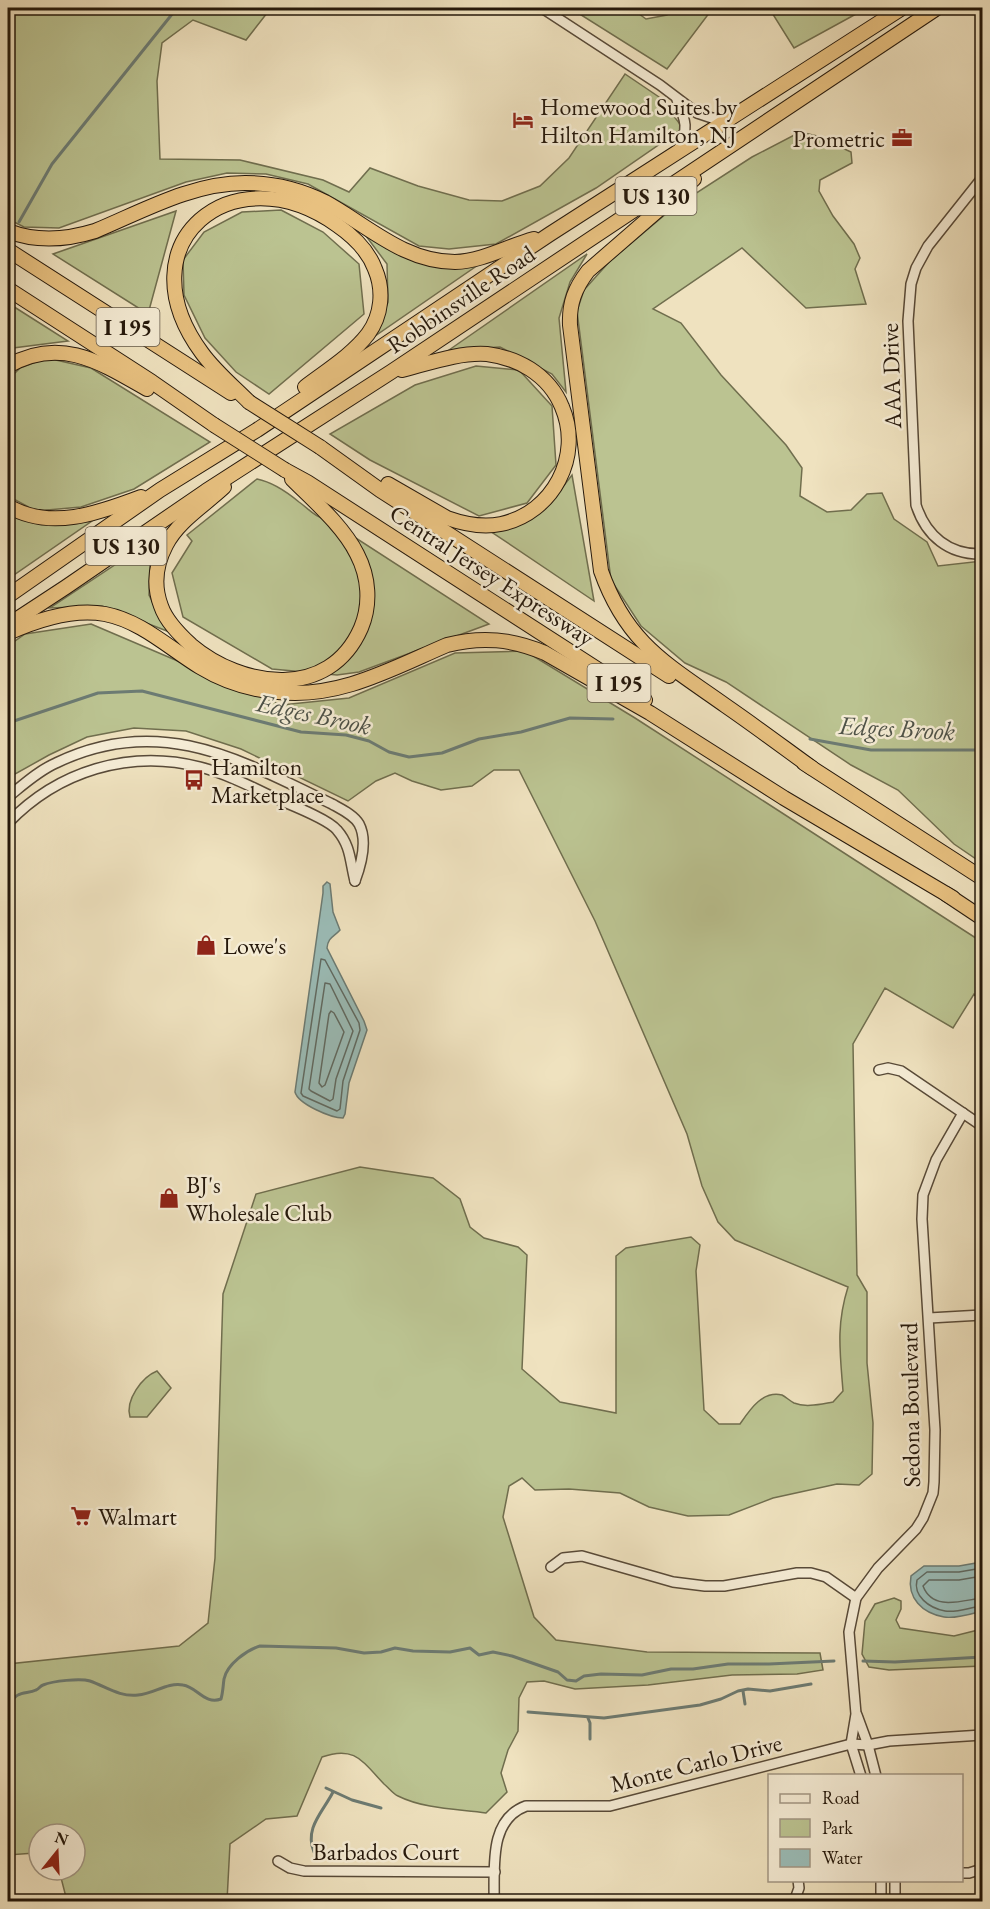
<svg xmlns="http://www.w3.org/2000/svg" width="990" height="1909" viewBox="0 0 990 1909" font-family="'EB Garamond',serif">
<rect width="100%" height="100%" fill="#efe2bf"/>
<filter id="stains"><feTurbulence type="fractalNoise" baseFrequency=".00333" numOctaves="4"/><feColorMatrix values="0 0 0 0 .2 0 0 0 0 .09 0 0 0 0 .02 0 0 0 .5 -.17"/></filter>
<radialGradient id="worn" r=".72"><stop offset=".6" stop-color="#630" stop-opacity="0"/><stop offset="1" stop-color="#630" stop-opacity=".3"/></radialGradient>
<!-- green -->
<g fill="#bbc391" stroke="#706e4e" stroke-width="1.5">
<polygon points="8,8 271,8 246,40 193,20 162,43 157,81 160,159 240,160 323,180 349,192 370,168 418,186 469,200 502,201 540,186 569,158 625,74 659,97 683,128 596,188 496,244 449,249 419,246 308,184 266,174 227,173 186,182 59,228 24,227 8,219"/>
<polygon points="570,8 631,8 646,19 667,15 672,8 713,8 667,69"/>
<polygon points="769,8 867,8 794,48"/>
<polygon points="800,132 817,136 851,152 852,163 820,180 819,191 833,216 854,244 860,258 855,269 866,304 806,308 742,248 653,309 681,323 721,375 786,445 802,468 800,496 827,512 851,510 867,494 882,493 894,519 927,542 938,566 982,561 982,863 954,844 898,790 851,765 726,682 685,663 641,626 611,580 577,311 584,290 610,261 673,208 752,157"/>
<polygon points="281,210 323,232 359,264 364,314 269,394 236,372 205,338 184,295 183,260 204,232 242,212"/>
<polygon points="176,211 148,314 53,254"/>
<polygon points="360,228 408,259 444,265 478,265 375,336 388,302 387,264"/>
<polygon points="587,254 570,282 559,318 566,392 552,374 500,347 449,350"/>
<polygon points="8,303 68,341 13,348 8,352"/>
<polygon points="47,358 91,368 210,442 134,489 81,507 36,511 8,496 8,380 20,368"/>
<polygon points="476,366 519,370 552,406 556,465 527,503 479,516 370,460 330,434 415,385"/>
<polygon points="572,475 594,601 490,531 519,525 549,505"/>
<path d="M257,479C272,482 287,492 299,502C309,509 316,518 328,520L489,624L359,672L337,675L272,669L183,617L172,573L192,541L187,535Z"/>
<path d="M8,513C35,529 61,524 92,521L8,579Z"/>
<polygon points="160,535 150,560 149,595 167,631 102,606 50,608"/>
<path d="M91,624L281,705L349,698L455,653L525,651L635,718L982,942V999L974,994L953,1028L885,988L853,1044L857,1275L867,1292V1363L873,1423L872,1474L859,1485L837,1484L773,1498L729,1515L688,1516L649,1507L620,1493L569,1489L535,1490L522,1478L509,1486L503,1517L534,1617L556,1640L647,1652L820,1653L823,1670L797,1674L732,1675L648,1685L575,1689L544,1681L527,1682L519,1698L518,1731L508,1750L501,1773L507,1792L486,1813C457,1809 424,1809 398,1796C393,1794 389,1788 384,1784C363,1762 355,1745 322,1757L297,1816L266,1819L230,1844L227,1901H67L59,1870H75V1834H39V1855L35,1853L8,1855V1664L179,1646L208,1623L215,1558L223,1294L256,1194L360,1167L433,1178L460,1199L470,1227L484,1238L518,1247L527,1255L522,1369L560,1402L616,1413V1256L626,1248L691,1237L700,1245L696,1271L704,1410L719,1424H740C749,1411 762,1390 782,1395C786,1397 790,1401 794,1403C806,1408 821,1404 833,1402L843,1391C840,1352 836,1325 848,1287L735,1240L718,1222L702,1186L687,1134L595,921L519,770H494L472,786L441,790L412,781L395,773L376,781L348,801L241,749L186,731L134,728L87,737L49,755L8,778V646L25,634Z"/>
<path d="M157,1371L171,1388L147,1417H130C125,1400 142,1377 157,1371Z"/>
<polygon points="894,1598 901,1601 901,1609 896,1620 900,1628 954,1636 982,1629 982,1666 889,1670 869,1667 862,1654 865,1621 875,1604"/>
</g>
<!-- water -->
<g fill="#9bbdb8" stroke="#6c7b73" stroke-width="1.5">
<path d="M327,882L330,884L333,912L340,930C334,937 328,937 327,948L364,1021L367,1030L349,1083L345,1114L343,1118C331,1118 298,1104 295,1092L323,893V886Z"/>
<path d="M982,1562V1611C971,1614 955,1619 944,1617C922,1613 907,1598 911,1576L924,1566H959Z"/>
</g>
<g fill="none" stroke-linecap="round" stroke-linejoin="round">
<!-- shore -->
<g stroke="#606a62" stroke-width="1.5">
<polygon points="321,959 325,960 359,1023 360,1030 343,1081 340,1109 337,1111 303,1096 301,1093"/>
<polygon points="325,983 330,984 353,1031 336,1079 333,1099 330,1101 311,1091 309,1089"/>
<polygon points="331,1011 334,1013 344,1032 325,1085 322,1087 319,1083 329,1014"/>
<path d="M982,1568L959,1572H927L917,1580C913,1596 929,1608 945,1611C957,1613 971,1607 982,1606"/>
<path d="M982,1576L959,1580H929L923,1586C933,1612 963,1600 982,1598"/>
</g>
<!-- stream -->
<g stroke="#6c7b73" stroke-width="3">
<polyline points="19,222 52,164 177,8"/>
<polyline points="8,723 98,693 142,691 301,732 346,735 369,741 389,752 409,757 442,753 479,739 521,732 570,718 613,719"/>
<polyline points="810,739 871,750 982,750"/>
<polyline points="863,1661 895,1662 982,1657"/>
<polyline points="743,1691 745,1704"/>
<path d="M8,1705C11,1702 14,1697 18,1695C23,1692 30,1693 36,1690C39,1689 40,1686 43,1685C53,1681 80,1678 90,1681C107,1687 119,1697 138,1695C154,1694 167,1682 183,1685C197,1687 205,1705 221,1699C223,1692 223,1686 224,1679C227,1664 247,1650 260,1646L336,1648L364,1653L381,1652L395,1648L413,1651L450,1652L470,1648L479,1655L493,1652L512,1656L558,1672L567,1680L576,1681L584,1676L601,1674L642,1675L671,1669H693L728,1664H769L834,1661"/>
<polyline points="528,1712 604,1718 700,1705 721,1699 738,1691 748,1689 770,1691 811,1684"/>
<polyline points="588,1718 590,1723 590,1739"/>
<polyline points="326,1788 352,1800 381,1808"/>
<path d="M314,1852C304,1828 323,1812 333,1792"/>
</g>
<!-- minor casing -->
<g stroke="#584a38" stroke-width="12">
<g id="minor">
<polyline points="542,8 660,85 697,113 712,118 728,118"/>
<path d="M677,100C686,121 689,129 678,150"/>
<path d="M982,178L928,246L916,268L911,284L908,321L916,505C926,536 949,555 982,554"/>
<path d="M8,797C23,785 38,771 56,763C159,713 239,759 332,804C341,809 354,815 359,824C368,841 361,865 355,881"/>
<path d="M8,823C58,771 129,749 200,767C227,774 252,787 277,799C291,805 328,819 337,830C351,846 350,862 355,881"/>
<polyline points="879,1070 888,1068 901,1071 982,1126"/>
<polyline points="929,1318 982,1315"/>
<polyline points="551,1567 563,1558 582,1556 673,1582 705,1586 724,1586 797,1573 811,1573 826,1577 856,1598"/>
<polyline points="857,1715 868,1745 876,1776"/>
<polyline points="861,1776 851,1744 856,1714 849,1632 856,1598 878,1568 916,1529 923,1518 933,1493 934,1482 935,1430 922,1219 923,1195 936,1160 963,1113"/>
<polyline points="278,1861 290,1868 304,1871 495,1872"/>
<polyline points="962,1873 969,1873 982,1869"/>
<polyline points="895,1880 895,1902"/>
<path d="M494,1902C495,1868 488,1820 526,1806H610L851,1744L868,1745L889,1741L982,1735"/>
<polyline points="794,1902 799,1888 798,1880"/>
<polyline points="881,1902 881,1880"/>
</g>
</g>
<!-- highway casing -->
<g stroke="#25180b" stroke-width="16">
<g id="highway">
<path d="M694,179L588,271C575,288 569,303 570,325L601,571C627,644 667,664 726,706C755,726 783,747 812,768"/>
<path d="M8,231C36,242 66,240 95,231C143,211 192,183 245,183C273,183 301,190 325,202C367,225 404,262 455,262C483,261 508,246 534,239"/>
<polyline points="8,250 231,393"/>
<polyline points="8,289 152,382 214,425"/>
<path d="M8,366C60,336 100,362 147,389"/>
<path d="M249,402C233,386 215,371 202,353C121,243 233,151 337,225C353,236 368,250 375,269C384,290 382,315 368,334C352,355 326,371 305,387"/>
<polyline points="320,447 380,490 669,676"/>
<polyline points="285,470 307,482 645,700"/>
<path d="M388,484L447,518C464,524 482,528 501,524C553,513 583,456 562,407C556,392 544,378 530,369C517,361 503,356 487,354C460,352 429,363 402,370"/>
<path d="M224,487C205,505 178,521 166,545C156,564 153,585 161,606C166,621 179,634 191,645C242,688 329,701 361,628C371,604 369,577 357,554C343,526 314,501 292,479"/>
<path d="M8,506C50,531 99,513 141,497"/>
<polyline points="8,596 160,490 257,430 550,234 902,8"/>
<polyline points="8,625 66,587 206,491 391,372 937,8"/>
<path d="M8,633C37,620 73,608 105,614C141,621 169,648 200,667C223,681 251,690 278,692C339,699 393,668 447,645C482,636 512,639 545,653L650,713L784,798L953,898"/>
<polyline points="804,763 982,878"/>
<polyline points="946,894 982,918"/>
</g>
</g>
<!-- minor -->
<use href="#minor" stroke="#f5ecd5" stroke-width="9"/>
<!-- highway -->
<use href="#highway" stroke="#e8c180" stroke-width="14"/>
<!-- highway-bridge casing -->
<g stroke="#25180b" stroke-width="16" stroke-linecap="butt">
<g id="highway-bridge">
<polyline points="249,402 320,447"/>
<polyline points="214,425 285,470"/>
</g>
</g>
<!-- highway-bridge -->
<use href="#highway-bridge" stroke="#e8c180" stroke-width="14"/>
</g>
<!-- icons -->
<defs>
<g id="hotel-bare" transform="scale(1.62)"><path d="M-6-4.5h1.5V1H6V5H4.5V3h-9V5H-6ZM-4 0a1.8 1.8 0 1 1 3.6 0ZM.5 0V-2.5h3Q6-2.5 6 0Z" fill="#8f2418" stroke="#f5ecd5" stroke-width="2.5" paint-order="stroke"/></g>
<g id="office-bare" transform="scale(1.62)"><path d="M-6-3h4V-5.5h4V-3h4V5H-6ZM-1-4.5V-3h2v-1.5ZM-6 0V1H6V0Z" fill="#8f2418" stroke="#f5ecd5" stroke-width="2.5" paint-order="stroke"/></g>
<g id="bus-bare" transform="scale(1.62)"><path d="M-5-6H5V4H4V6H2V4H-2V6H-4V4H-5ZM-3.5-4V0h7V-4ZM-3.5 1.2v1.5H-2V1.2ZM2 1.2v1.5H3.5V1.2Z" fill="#8f2418" stroke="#f5ecd5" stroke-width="2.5" paint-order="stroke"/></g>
<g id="shop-bare" transform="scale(1.62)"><path d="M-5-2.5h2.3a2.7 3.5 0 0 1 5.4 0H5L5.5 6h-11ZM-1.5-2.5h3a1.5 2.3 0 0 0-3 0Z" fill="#8f2418" stroke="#f5ecd5" stroke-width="2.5" paint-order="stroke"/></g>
<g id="supermarket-bare" transform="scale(1.62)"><path d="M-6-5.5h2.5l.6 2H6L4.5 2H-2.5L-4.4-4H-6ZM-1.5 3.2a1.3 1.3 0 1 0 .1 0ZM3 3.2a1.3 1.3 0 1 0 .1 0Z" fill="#8f2418" stroke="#f5ecd5" stroke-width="2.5" paint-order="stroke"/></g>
</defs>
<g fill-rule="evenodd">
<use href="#hotel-bare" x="523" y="120"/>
<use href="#office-bare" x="902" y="138"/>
<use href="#bus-bare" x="194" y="780"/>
<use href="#shop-bare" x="206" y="945"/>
<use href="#shop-bare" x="169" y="1198"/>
<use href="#supermarket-bare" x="81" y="1516"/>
</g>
<g text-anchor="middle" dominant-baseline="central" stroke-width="5" stroke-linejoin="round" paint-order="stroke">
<!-- shield labels -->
<g fill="#f5ecd5" stroke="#635848" stroke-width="1.5">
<rect x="615.5" y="177" width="81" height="38" rx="4.5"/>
<rect x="96.5" y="308" width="63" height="38" rx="4.5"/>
<rect x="85.5" y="527" width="81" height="38" rx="4.5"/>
<rect x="587.5" y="664" width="63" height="38" rx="4.5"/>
</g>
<g font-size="22" font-weight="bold" fill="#25180b">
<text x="656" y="196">US 130</text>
<text x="128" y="327">I 195</text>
<text x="126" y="546">US 130</text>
<text x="619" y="683">I 195</text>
</g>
<!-- poi labels -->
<g font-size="24" fill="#25180b" stroke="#f5ecd5" text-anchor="start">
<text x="540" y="106">Homewood Suites by<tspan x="540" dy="28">Hilton Hamilton, NJ</tspan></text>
<text x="885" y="138" text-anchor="end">Prometric</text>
<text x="211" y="766">Hamilton<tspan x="211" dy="28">Marketplace</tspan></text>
<text x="223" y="945">Lowe's</text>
<text x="186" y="1184">BJ's<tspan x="186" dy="28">Wholesale Club</tspan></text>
<text x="98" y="1516">Walmart</text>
</g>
<!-- street labels -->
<g font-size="24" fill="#25180b" stroke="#f5ecd5">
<text transform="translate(461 299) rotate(-34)">Robbinsville Road</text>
<text transform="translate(891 376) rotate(-92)">AAA Drive</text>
<text transform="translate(492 575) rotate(33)">Central Jersey Expressway</text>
<text transform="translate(910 1405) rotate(-91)">Sedona Boulevard</text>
<text transform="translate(696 1763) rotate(-14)">Monte Carlo Drive</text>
<text x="386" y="1851">Barbados Court</text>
</g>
<!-- water labels -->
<g font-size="26" font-style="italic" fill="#4e5248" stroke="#f5ecd5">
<text transform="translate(314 714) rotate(12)">Edges Brook</text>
<text transform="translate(897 728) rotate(3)">Edges Brook</text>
</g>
</g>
<!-- margin -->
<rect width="990" height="1909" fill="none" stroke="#efe2bf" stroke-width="30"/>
<rect x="9" y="9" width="972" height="1891" fill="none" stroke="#25180b" stroke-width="3"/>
<rect x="15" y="15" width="960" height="1879" fill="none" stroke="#25180b" stroke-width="1.5"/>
<!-- legend -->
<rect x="768" y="1774" width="195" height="108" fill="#f5ecd5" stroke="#a29784" stroke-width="1.5"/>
<rect x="780" y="1794" width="30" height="9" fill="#f5ecd5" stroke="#a29784" stroke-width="1.5"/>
<text x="822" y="1804" font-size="18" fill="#25180b">Road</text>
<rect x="780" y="1819" width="30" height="18" fill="#bbc391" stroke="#a29784" stroke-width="1.5"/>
<text x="822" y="1834" font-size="18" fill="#25180b">Park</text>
<rect x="780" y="1849" width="30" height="18" fill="#9bbdb8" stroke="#a29784" stroke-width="1.5"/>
<text x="822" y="1864" font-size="18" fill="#25180b">Water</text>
<!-- north arrow -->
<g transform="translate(57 1852) rotate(18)"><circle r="28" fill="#f5ecd5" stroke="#a29784" stroke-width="1.5"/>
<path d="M0-4.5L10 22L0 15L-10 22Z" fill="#8f2418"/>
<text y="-9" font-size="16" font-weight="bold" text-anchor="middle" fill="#25180b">N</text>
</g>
<rect width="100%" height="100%" filter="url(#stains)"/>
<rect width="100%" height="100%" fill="url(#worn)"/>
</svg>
